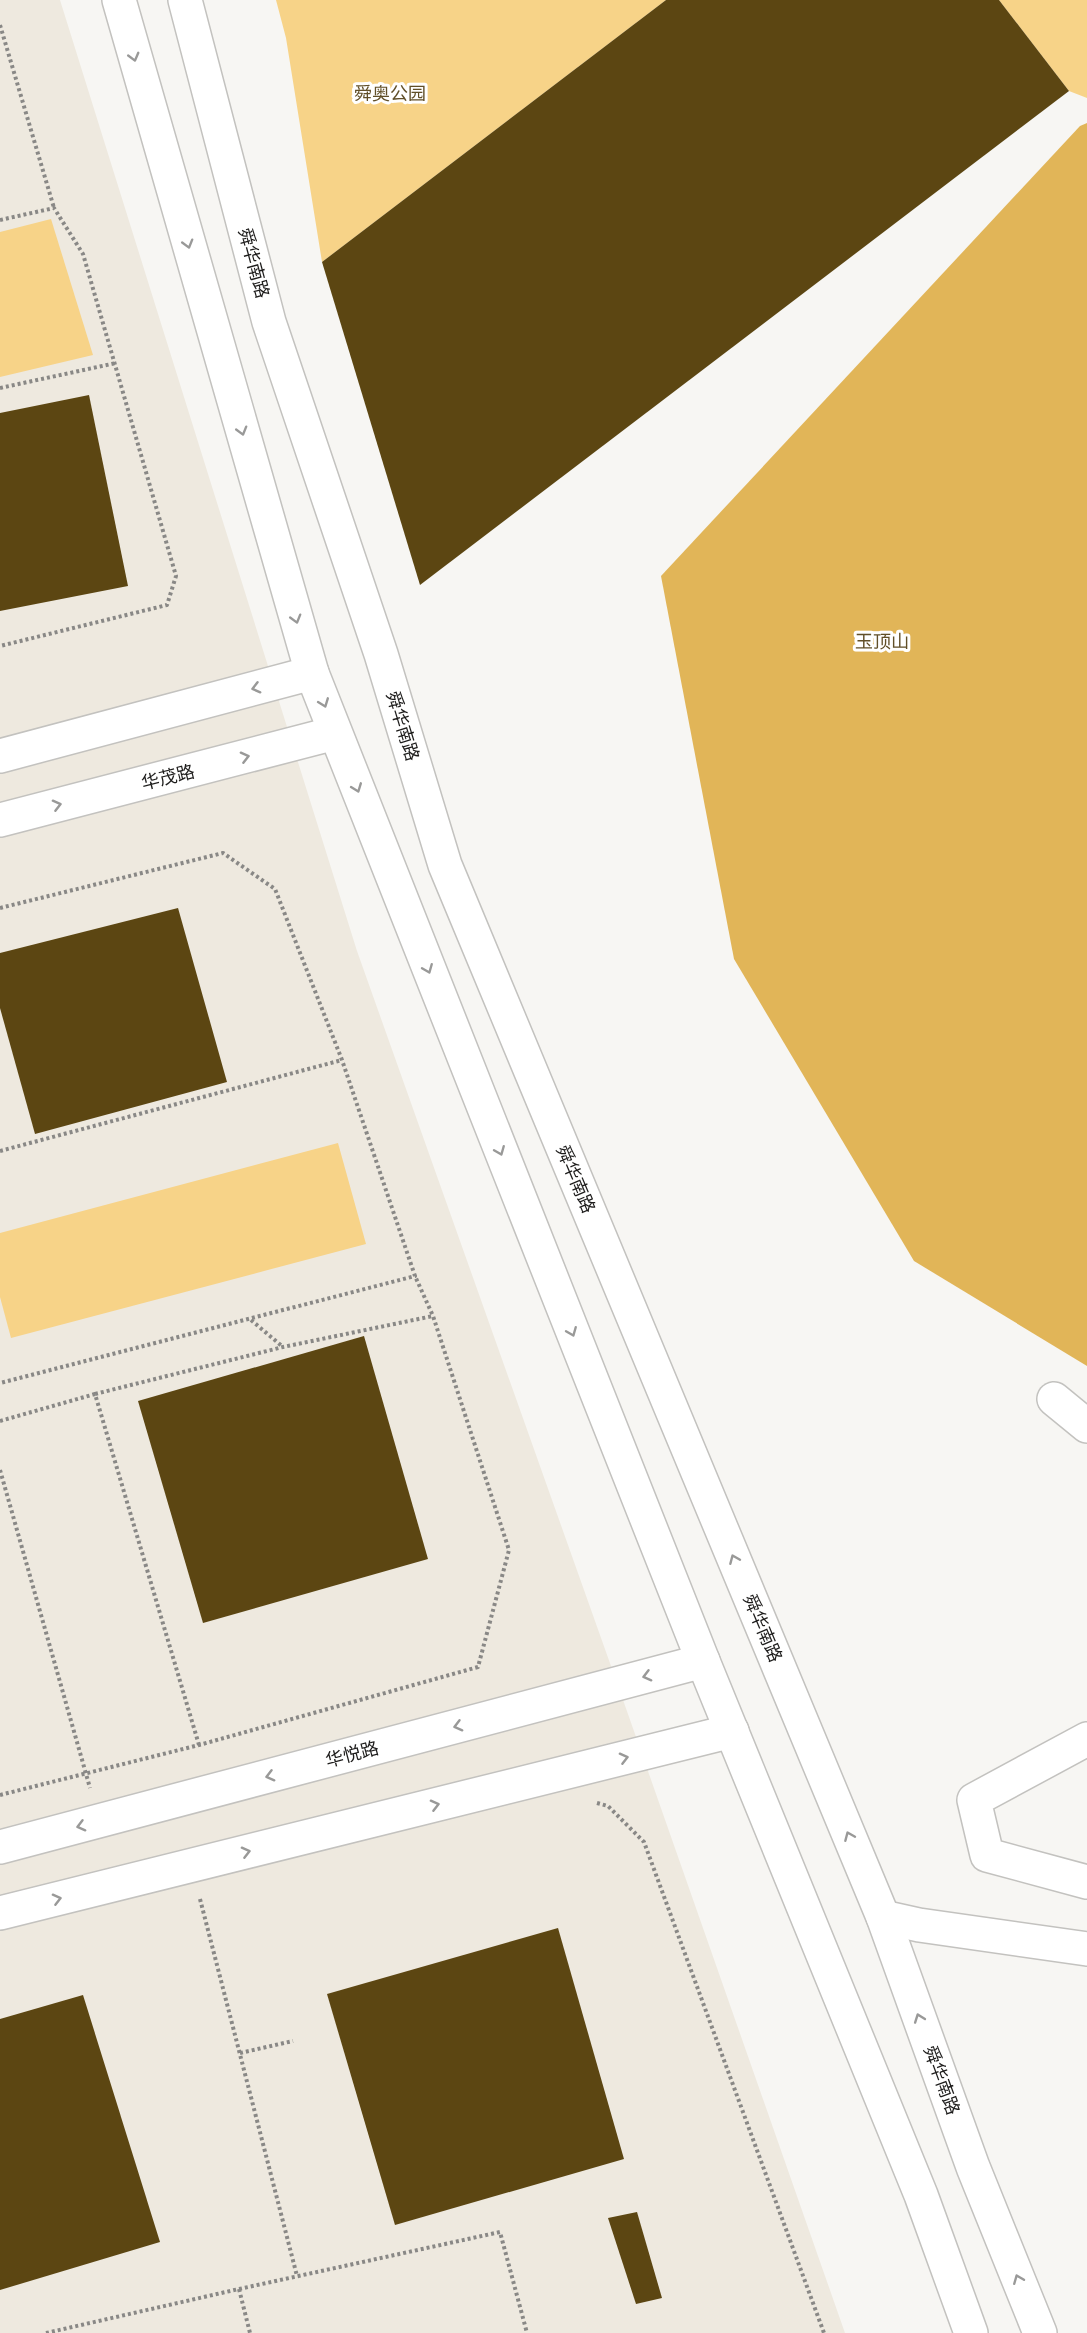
<svg xmlns="http://www.w3.org/2000/svg" width="1087" height="2333" viewBox="0 0 1087 2333" font-family="'Public Sans','Noto Sans SC',sans-serif">
<rect width="100%" height="100%" fill="#f7f6f3"/>
<!-- built -->
<polygon fill="#eee9df" points="0,0 60,0 357,951 622,1697 845,2333 0,2333"/>
<!-- green -->
<g fill="#f7d388">
<polygon points="276,0 666,0 322,262 286,38"/>
<polygon points="999,0 1087,0 1087,98 1069,91"/>
<polygon points="51,219 93,355 0,377 0,232"/>
<polygon points="338,1143 366,1244 11,1338 0,1297 0,1233"/>
</g>
<!-- forest -->
<polygon fill="#e1b558" points="1087,123 1087,1366 914,1261 734,959 661,576 1080,126"/>
<!-- building -->
<g fill="#5c4612">
<polygon points="666,0 999,0 1069,91 420,585 322,262"/>
<polygon points="89,395 128,586 0,611 0,413"/>
<polygon points="178,908 227,1082 35,1134 0,1008 0,953"/>
<polygon points="364,1336 428,1559 203,1623 138,1401"/>
<polygon points="558,1928 624,2159 395,2225 327,1994"/>
<polygon points="83,1995 160,2242 0,2290 0,2019"/>
<polygon points="637,2212 662,2298 636,2304 608,2218"/>
</g>
<g fill="none" stroke-linecap="round" stroke-linejoin="round">
<!-- minor casing -->
<g stroke="#c3c2bf" stroke-width="36">
<g id="minor">
<polyline points="0,756 312,673"/>
<polyline points="0,820 335,733"/>
<polyline points="1054,1399 1087,1426"/>
<polyline points="1087,1739 974,1800 987,1855 1087,1882"/>
<polyline points="0,1847 703,1661"/>
<polyline points="0,1913 732,1731"/>
<polyline points="883,1917 919,1925 1087,1949"/>
</g>
</g>
<!-- major casing -->
<g stroke="#c3c2bf" stroke-width="36">
<g id="major">
<polyline points="119,0 312,673 703,1661 921,2195 971,2333"/>
<polyline points="185,0 269,322 381,654 445,865 883,1917 973,2167 1040,2333"/>
</g>
</g>
<!-- path -->
<g stroke="#898886" stroke-width="4" stroke-dasharray="3 3" stroke-linecap="butt">
<polyline points="0,25 54,208"/>
<polyline points="0,220 54,208 83,254 176,576 167,605 0,646"/>
<polyline points="0,388 116,363"/>
<polyline points="0,908 223,853 275,889 342,1060 415,1276 0,1383"/>
<polyline points="0,1151 342,1060"/>
<polyline points="251,1320 283,1347"/>
<polyline points="95,1394 283,1347 433,1316"/>
<polyline points="0,1421 95,1394 199,1745"/>
<polyline points="0,1470 90,1788"/>
<polyline points="0,1795 199,1745 478,1667 509,1550 433,1316 415,1276"/>
<polyline points="597,1803 608,1806 644,1842 824,2333"/>
<polyline points="200,1899 297,2276"/>
<polyline points="240,2053 293,2041"/>
<polyline points="239,2289 500,2232 527,2333"/>
<polyline points="46,2333 239,2289 250,2333"/>
</g>
<!-- minor -->
<use href="#minor" stroke="#fff" stroke-width="33"/>
<!-- major -->
<use href="#major" stroke="#fff" stroke-width="33"/>
</g>
<!-- one-way arrows -->
<defs><path id="oneway-chevron" d="M-2-3.5L2.5 0L-2 3.5" fill="none" stroke-width="1.6" stroke-linecap="round" stroke-linejoin="round" transform="scale(1.5)"/></defs>
<g stroke="#999998">
<use href="#oneway-chevron" transform="translate(134 57) rotate(75)"/>
<use href="#oneway-chevron" transform="translate(188 244) rotate(74)"/>
<use href="#oneway-chevron" transform="translate(242 431) rotate(74)"/>
<use href="#oneway-chevron" transform="translate(296 619) rotate(74)"/>
<use href="#oneway-chevron" transform="translate(256 688) rotate(165)"/>
<use href="#oneway-chevron" transform="translate(324 703) rotate(69)"/>
<use href="#oneway-chevron" transform="translate(245 757) rotate(-14)"/>
<use href="#oneway-chevron" transform="translate(357 788) rotate(69)"/>
<use href="#oneway-chevron" transform="translate(57 805) rotate(-14)"/>
<use href="#oneway-chevron" transform="translate(428 969) rotate(68)"/>
<use href="#oneway-chevron" transform="translate(500 1151) rotate(68)"/>
<use href="#oneway-chevron" transform="translate(572 1332) rotate(68)"/>
<use href="#oneway-chevron" transform="translate(734 1559) rotate(-113)"/>
<use href="#oneway-chevron" transform="translate(647 1676) rotate(165)"/>
<use href="#oneway-chevron" transform="translate(458 1726) rotate(165)"/>
<use href="#oneway-chevron" transform="translate(624 1758) rotate(-14)"/>
<use href="#oneway-chevron" transform="translate(270 1776) rotate(165)"/>
<use href="#oneway-chevron" transform="translate(435 1805) rotate(-14)"/>
<use href="#oneway-chevron" transform="translate(81 1826) rotate(165)"/>
<use href="#oneway-chevron" transform="translate(849 1836) rotate(-113)"/>
<use href="#oneway-chevron" transform="translate(246 1852) rotate(-14)"/>
<use href="#oneway-chevron" transform="translate(57 1899) rotate(-14)"/>
<use href="#oneway-chevron" transform="translate(919 2018) rotate(-110)"/>
<use href="#oneway-chevron" transform="translate(1018 2279) rotate(-112)"/>
</g>
<g text-anchor="middle" dominant-baseline="central" stroke-width="6" stroke-linejoin="round" paint-order="stroke">
<!-- park labels -->
<g font-size="18" fill="#614f28" stroke="#fff">
<text x="390" y="93">舜奥公园</text>
<text x="882" y="641">玉顶山</text>
</g>
<!-- street labels -->
<g font-size="18" fill="#1d1c1b" stroke="#fff">
<text transform="translate(254 263) rotate(75)">舜华南路</text>
<text transform="translate(403 726) rotate(73)">舜华南路</text>
<text transform="translate(168 777) rotate(-14)">华茂路</text>
<text transform="translate(576 1179) rotate(67)">舜华南路</text>
<text transform="translate(763 1628) rotate(67)">舜华南路</text>
<text transform="translate(352 1754) rotate(-15)">华悦路</text>
<text transform="translate(942 2080) rotate(70)">舜华南路</text>
</g>
</g>
</svg>
